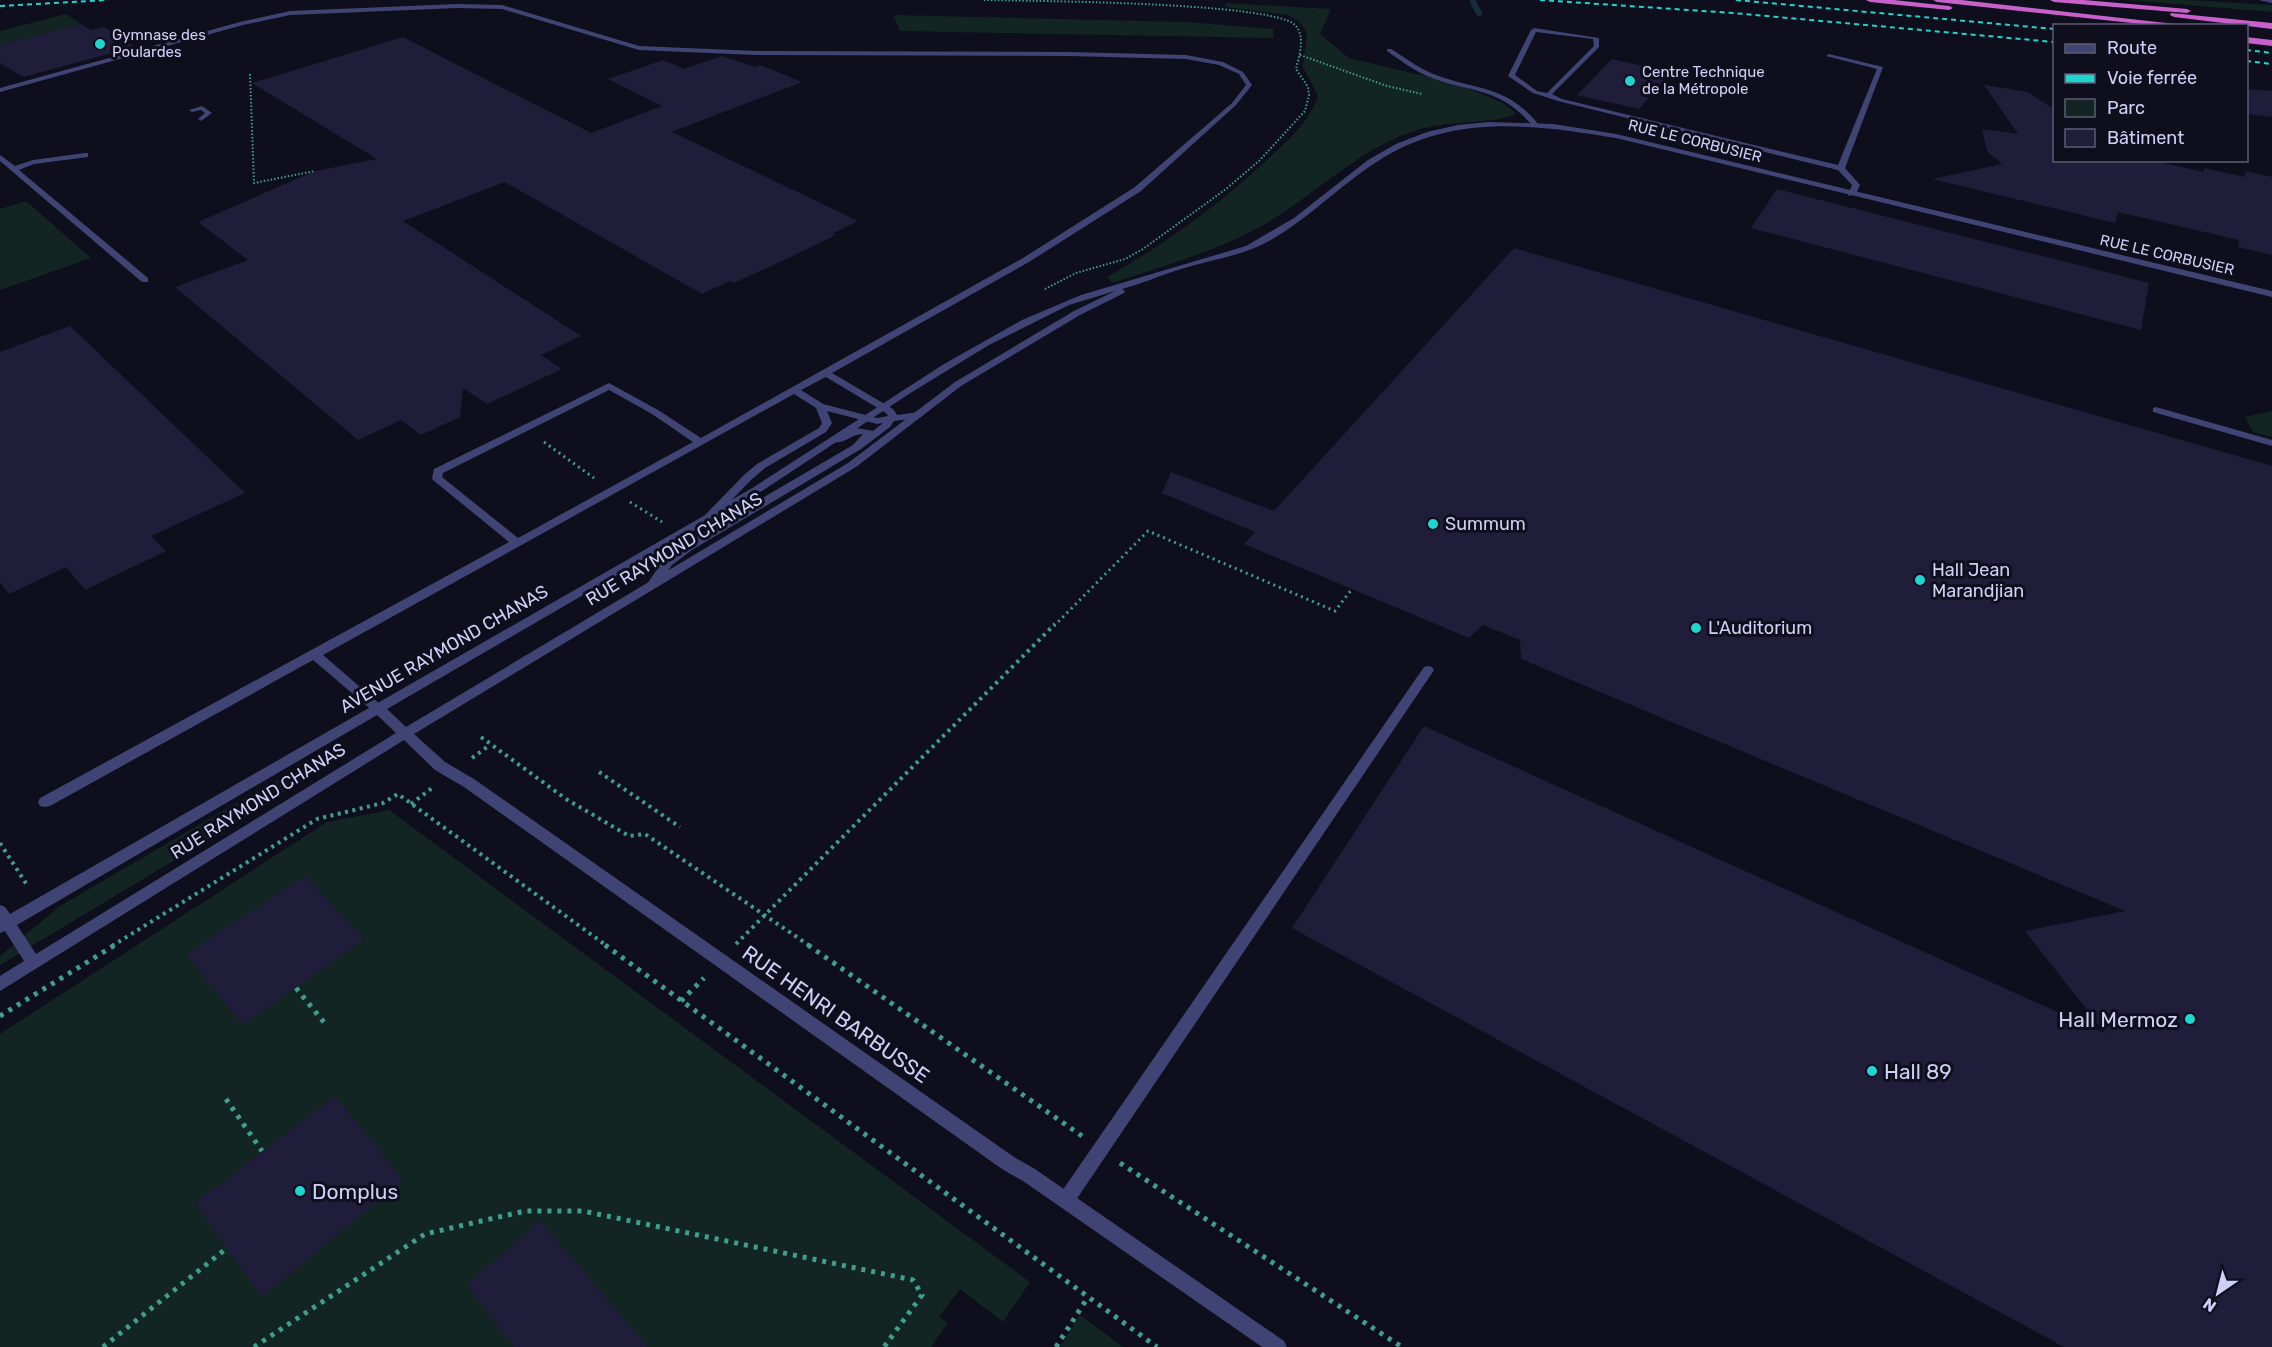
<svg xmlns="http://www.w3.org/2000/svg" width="2272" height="1347" viewBox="0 0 2272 1347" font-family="Rubik,sans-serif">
<rect width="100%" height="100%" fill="#0f0e1c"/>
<!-- green -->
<g fill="#122522">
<polygon points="2128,0 2185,0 2272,5 2272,12"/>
<path d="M1226,3L1331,9L1320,34L1349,58L1458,84L1503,103L1517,114C1485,125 1450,120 1417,130C1362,147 1319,191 1270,221C1222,250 1166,265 1112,283L1107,277C1165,244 1219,205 1267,160C1287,141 1309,123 1318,96L1303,67L1307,33L1299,21L1287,15L1225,7Z"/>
<polygon points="66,14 81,24 0,45 0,31"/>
<polygon points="893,15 1187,22 1273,29 1274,38 900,31"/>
<polygon points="26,201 91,258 0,290 0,209"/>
<polygon points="2272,411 2272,437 2253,432 2245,417"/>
<polygon points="291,779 286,790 273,801 0,965 0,956 60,906 255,792 278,780"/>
<polygon points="389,810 1030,1282 1003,1322 960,1289 939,1317 948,1323 931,1347 0,1347 0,1034 327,822"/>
<polygon points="1080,1315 1123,1347 1060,1347"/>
</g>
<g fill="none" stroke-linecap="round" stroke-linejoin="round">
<!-- stream -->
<polyline stroke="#152b3f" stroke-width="6" points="1473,2 1479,13"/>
</g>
<!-- building -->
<g fill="#1f1d3a">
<polygon points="81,24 91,30 104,27 135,47 23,77 0,63 0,45"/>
<polygon points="403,37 591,133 662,106 608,79 663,60 684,69 722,56 755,67 760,65 802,82 672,132 858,221 833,233 836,235 780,262 734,283 730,281 702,294 505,182 403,221 581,336 541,355 562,369 487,404 463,388 460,417 421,435 401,420 358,440 175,287 248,260 198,222 315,171 377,159 252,83"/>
<polygon points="1612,59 1651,68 1671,72 1639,109 1577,95"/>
<polygon points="1984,85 2028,92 2055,110 2055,160 2149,160 2204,172 2204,168 2245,177 2245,171 2272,177 2272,255 2238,247 2239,240 2118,212 2115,223 1932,179 2002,164 1987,151 1982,129 2018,134"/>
<polygon points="2247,89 2272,91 2272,117 2247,114"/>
<polygon points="1777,189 2149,283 2141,330 1751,228"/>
<polygon points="1514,248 2272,466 2272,1347 2064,1347 1292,928 1424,726 2106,1034 2025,931 2125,911 1521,659 1520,640 1483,625 1469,638 1244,544 1255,532 1162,493 1171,472 1274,511"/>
<polygon points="70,326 245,493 151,536 166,551 85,590 66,567 9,594 0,582 0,352"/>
<polygon points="305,876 364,939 243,1025 186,954"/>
<polygon points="335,1096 403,1180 262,1297 195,1203"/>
<polygon points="540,1221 648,1347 514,1347 467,1285"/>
</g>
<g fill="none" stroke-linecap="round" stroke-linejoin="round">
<!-- path-far3 -->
<g stroke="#3d9f8c" stroke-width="2" stroke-dasharray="1.5 2" stroke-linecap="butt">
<path d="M984,0C1029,1 1272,2 1295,25C1306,36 1299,56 1296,69L1308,87L1309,95L1305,111L1259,161L1226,189L1143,249L1125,259L1076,273L1043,290"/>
<polyline points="1300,55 1387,86 1422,94"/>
<polyline points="250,74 254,183 315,171"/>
</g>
<!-- path-far2 -->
<g stroke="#3d9f8c" stroke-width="3" stroke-dasharray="2 4" stroke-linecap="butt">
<polyline points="544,442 594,478"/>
<polyline points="630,502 662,522"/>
<polyline points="1054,626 1148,531 1335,611 1352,589"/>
</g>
<!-- path-far1 -->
<g stroke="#3d9f8c" stroke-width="4" stroke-dasharray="3 4.5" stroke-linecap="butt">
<polyline points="481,737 566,799 629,836 645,834 810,946"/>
<polyline points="472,758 490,745"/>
<polyline points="599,772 680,827"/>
<polyline points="411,804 432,788"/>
<polyline points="0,843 27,885"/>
<polyline points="736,944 1055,624"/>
<polyline points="112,946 317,819 383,803 398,794 607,946"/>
</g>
<!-- path -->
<g stroke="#3d9f8c" stroke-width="5" stroke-dasharray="4 6" stroke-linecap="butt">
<polyline points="605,945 1157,1347"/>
<polyline points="808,945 1082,1136"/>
<polyline points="296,988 327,1026"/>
<polyline points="681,1001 704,978"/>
<polyline points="0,1016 115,945"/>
<polyline points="226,1099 262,1151"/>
<polyline points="1120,1163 1402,1347"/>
<polyline points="103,1347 227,1248"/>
<polyline points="254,1347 425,1234 525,1211 583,1211 913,1280 922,1295 884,1347"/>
<polyline points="1056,1347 1088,1297"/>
</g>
<!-- service -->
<g fill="#3f4474" fill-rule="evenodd">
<polygon points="2259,0 2272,0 2272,3"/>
<path d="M457,4L502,5L639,46L756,51L1069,52L1186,55L1223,62L1243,72L1252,85L1236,105L1141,191L1029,262L832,373L893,409L897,415L919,412L924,415L919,418L894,421L890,427L861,449L692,550L672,565L657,587H649L647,584L664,559L684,544L853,445L863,434C852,434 844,444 834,442V438L857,428L873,431L883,423L877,424L827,411L832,423L826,432L765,468L751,480L714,518H706L705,516L706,514L744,475L757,464L819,428L822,423L816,408L794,394L323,655L381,705L383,708L381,711H373L313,660L50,806L45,807L40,806L38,802L40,798L509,542L433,480L432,478L434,469L609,383L658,410L701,438L1023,258L1135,187L1232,103L1246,85L1239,74L1219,65L1186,59L1069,56L756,55L639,50L502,9L457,8L290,15L243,25L0,92V88L240,22L290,11ZM826,377L886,413L888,416L877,418L823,404L801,390ZM609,390L652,414L693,442L518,538L442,477L443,473Z"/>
<path d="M1534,28L1599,38V47L1552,94L1562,99L1838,165L1877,69L1826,56L1829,54L1883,67L1845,168L1860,185L1856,194L1849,196L1848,194L1852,185L1838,170L1558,101L1533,93L1508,76L1531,30ZM1536,32L1593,39L1594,46L1547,93L1537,91L1515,75Z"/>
<path d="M1387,49H1391C1404,57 1417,67 1431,73C1474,91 1505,83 1538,124L1532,125C1497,85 1471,94 1427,76C1413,70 1400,60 1387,51Z"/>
<polygon points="202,106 212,113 201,121 198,119 205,113 201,110 192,112 189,110"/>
<polygon points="85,153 88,153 88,157 34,164 19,170 148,278 148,282 142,282 0,161 0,155 15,166 33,160"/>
<polygon points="2156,407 2272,440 2272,446 2153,412 2153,408"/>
<polygon points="1428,666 1432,667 1434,670 1432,673 1072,1206 1066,1208 1060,1206 1058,1200 1060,1194 1424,667"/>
</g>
<!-- minor -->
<path fill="#3f4474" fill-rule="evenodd" d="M1489,122L1553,124L1616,134L2272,291V297L1616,138C1532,124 1449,113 1375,163C1338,187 1307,220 1269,241C1240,257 1209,260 1178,270C1159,276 1141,284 1122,289L1125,291L1124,293L1080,315L961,386L856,467L414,734L445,762L474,779L1014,1157L1035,1169L1284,1341L1287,1347H1262L1023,1181L1002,1169L464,787L435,770L404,740L0,991V976L24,961L5,931L0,933V905L5,907L10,914L754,487L944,364L1022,320L1081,295L1246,246L1294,218L1368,160L1396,144L1427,132L1458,125ZM1115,291L1074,311L955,382L848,463L406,727L387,709L762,491L912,392L989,345L1069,305ZM377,715L396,733L36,954L17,925Z"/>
<!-- trunk -->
<g fill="#c860cc" fill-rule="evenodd">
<polygon points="1866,0 1894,0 1949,6 1953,8 1949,10 1870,2"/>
<polygon points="1933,0 1961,0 2193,26 2160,26 1937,2"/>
<polygon points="2050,0 2084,0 2187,9 2191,11 2187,13 2054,2"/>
<polygon points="2171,13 2272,23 2272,29 2174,17 2170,15"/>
<polygon points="2246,37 2272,40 2272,46 2246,43"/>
</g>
<!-- rail -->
<g stroke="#1ed5d0" stroke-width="2" stroke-dasharray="5 4" stroke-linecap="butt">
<polyline points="1540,0 1733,13 2054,42"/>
<polyline points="1736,0 2054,29"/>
<polyline points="0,6 108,0"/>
<polyline points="2246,50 2272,53"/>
<polyline points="2246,61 2272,64"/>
</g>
</g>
<!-- markers -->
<g fill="#1ed5d0" stroke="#0f0e1c" stroke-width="2">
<circle cx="100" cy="44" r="6"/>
<circle cx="1630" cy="81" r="6"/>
<circle cx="1433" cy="524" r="6"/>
<circle cx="1920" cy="580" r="6"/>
<circle cx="1696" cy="628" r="6"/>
<circle cx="2190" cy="1019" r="6"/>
<circle cx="1872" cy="1071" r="6"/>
<circle cx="300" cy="1191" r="6"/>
</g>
<g text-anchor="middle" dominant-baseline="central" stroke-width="6" stroke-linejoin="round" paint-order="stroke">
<!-- far-poi labels -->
<g font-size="15" fill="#cfd0f8" stroke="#0f0e1c" text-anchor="start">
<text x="112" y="35">Gymnase des<tspan x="112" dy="17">Poulardes</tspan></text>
<text x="1642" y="72">Centre Technique<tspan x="1642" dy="17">de la Métropole</tspan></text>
</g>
<!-- far-street labels -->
<g font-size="15" fill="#cfd0f8" stroke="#0f0e1c">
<text transform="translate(1695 141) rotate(14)">RUE LE CORBUSIER</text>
<text transform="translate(2167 255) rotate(13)">RUE LE CORBUSIER</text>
</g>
<!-- poi labels -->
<g font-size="18" fill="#cfd0f8" stroke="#0f0e1c" text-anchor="start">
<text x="1445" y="524">Summum</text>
<text x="1932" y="570">Hall Jean<tspan x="1932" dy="21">Marandjian</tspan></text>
<text x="1708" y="628">L'Auditorium</text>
</g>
<!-- street labels -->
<g font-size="18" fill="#cfd0f8" stroke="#0f0e1c">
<text transform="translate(674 549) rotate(-31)">RUE RAYMOND CHANAS</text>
<text transform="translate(444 649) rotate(-30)">AVENUE RAYMOND CHANAS</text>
<text transform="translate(258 801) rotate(-32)">RUE RAYMOND CHANAS</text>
</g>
<!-- near-street labels -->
<g font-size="21" fill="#cfd0f8" stroke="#0f0e1c">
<text transform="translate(836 1014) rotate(35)">RUE HENRI BARBUSSE</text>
</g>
<!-- near-poi labels -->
<g font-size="21" fill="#cfd0f8" stroke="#0f0e1c" text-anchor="start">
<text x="2178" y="1019" text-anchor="end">Hall Mermoz</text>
<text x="1884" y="1071">Hall 89</text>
<text x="312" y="1191">Domplus</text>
</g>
</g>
<!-- legend -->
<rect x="2053" y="24" width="195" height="138" fill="#0f0e1c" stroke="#5c5c74" stroke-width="1.5"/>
<rect x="2065" y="44" width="30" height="9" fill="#3f4474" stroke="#5c5c74" stroke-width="1.5"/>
<text x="2107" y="54" font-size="18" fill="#cfd0f8">Route</text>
<rect x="2065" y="74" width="30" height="9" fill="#1ed5d0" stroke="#5c5c74" stroke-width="1.5"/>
<text x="2107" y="84" font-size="18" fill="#cfd0f8">Voie ferrée</text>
<rect x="2065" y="99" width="30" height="18" fill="#122522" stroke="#5c5c74" stroke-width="1.5"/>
<text x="2107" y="114" font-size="18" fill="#cfd0f8">Parc</text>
<rect x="2065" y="129" width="30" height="18" fill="#1f1d3a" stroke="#5c5c74" stroke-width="1.5"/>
<text x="2107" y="144" font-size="18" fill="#cfd0f8">Bâtiment</text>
<!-- north arrow -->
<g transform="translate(2218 1293) rotate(215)" stroke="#0f0e1c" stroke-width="4.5" paint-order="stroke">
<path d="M0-4.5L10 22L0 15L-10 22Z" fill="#cfd0f8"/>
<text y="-9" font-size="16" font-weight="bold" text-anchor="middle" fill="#cfd0f8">N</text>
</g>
</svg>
